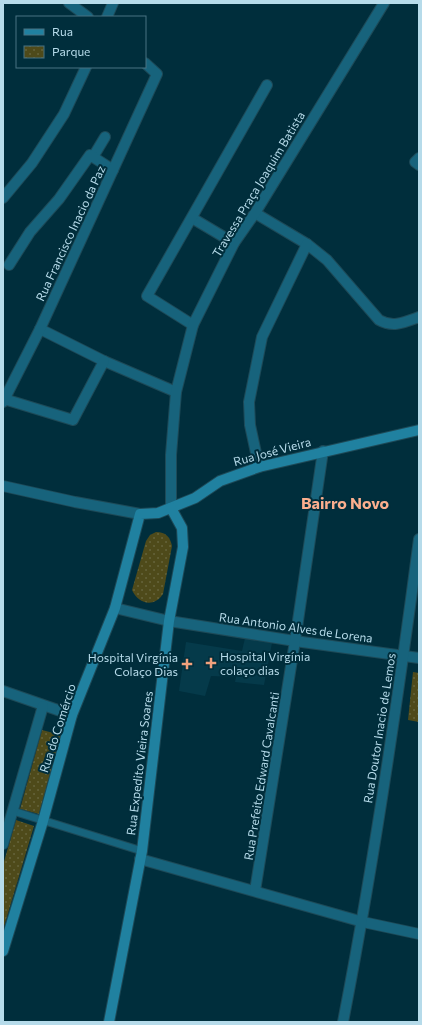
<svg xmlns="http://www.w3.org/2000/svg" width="422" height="1025" viewBox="0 0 422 1025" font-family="Commissioner,sans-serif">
<defs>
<pattern id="park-dots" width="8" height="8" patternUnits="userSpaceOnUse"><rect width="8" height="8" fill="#4e4a1a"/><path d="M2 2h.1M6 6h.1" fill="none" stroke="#65643b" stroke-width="1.8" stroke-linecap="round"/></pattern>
</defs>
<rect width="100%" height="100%" fill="#002e3c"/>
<!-- built -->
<polygon fill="#053a4a" points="245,638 272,643 264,685 235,682 236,677 211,676 205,696 179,691 186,642 242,651"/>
<!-- park -->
<g fill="url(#park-dots)">
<path d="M156,532C166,532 170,537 172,546L163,594C154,608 138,604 132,590L146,541L150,535Z"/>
<polygon points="413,672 419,673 419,722 408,720"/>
<polygon points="42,730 61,735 39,814 20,809"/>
<polygon points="16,820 34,826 3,930 3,865"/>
</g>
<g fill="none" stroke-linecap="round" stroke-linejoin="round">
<!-- service casing -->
<g stroke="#1d4a58" stroke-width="9">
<polyline id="service" points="13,811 142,851"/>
</g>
<!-- minor casing -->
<g stroke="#1d4a58" stroke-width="12">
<g id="minor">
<polyline points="69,3 88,17"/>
<polyline points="107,17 113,3"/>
<polyline points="93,157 105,137"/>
<polyline points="419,158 415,162 419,165"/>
<polyline points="3,198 32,163 64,114 86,67"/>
<path d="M255,213L307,244L327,260L379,320C393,328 405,322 419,317"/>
<polyline points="192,218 234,243"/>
<polyline points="9,265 30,232 59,199 90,155 113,170"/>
<polyline points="193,325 147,296 267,85"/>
<polyline points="40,329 104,361 176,392"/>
<polyline points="4,399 73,420 104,361"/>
<polyline points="3,402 40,329 157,74 145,63"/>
<polyline points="259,467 250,425 249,402 262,337 307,244"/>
<polyline points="3,486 75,502 140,514"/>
<polyline points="171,508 171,455 176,392 193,325 234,243 255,213 384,3"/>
<polyline points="115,608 169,621 295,641 419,658"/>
<polyline points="3,691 72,715"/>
<polyline points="3,844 43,706"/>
<polyline points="140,859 363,922 419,934"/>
<polyline points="255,891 295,641 323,451"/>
<path d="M343,1022C374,862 398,700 419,539"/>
</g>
</g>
<!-- secondary casing -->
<g stroke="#1d4a58" stroke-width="12">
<g id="secondary">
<polyline points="3,951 43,821 72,715 115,608 140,514 158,513 195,498 220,481 259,467 419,430"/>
<polyline points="109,1022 142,851 169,621 183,547 182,528 171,508"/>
</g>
</g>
<!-- service -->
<use href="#service" stroke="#17637c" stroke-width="7"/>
<!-- minor -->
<use href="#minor" stroke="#17637c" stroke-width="10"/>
<!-- secondary -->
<use href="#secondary" stroke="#2081a0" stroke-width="10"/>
</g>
<!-- markers -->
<g fill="#f1a17d" stroke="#002e3c" stroke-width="1.5">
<path d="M209 657h4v4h4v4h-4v4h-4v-4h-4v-4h4z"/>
<path d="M185 658h4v4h4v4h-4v4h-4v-4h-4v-4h4z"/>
</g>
<g text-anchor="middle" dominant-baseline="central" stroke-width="4" stroke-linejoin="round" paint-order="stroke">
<!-- street labels -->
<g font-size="12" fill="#b6dbea" stroke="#002e3c">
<text transform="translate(258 184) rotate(-59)">Travessa Praça Joaquim Batista</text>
<text transform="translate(70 233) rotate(-65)">Rua Francisco Inacio da Paz</text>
<text transform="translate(272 451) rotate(-15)">Rua José Vieira</text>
<text transform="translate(296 627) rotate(8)">Rua Antonio Alves de Lorena</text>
<text transform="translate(57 728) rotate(-72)">Rua do Comércio</text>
<text transform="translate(379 728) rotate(-81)">Rua Doutor Inacio de Lemos</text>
<text transform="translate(139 763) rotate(-83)">Rua Expedito Vieira Soares</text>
<text transform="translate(261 776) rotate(-81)">Rua Prefeito Edward Cavalcanti</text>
</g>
<!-- poi labels -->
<g font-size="12" fill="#b6dbea" stroke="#002e3c" text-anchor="start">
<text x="220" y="656">Hospital Virgínia<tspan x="220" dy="14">colaço dias</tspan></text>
<text x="178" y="657" text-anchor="end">Hospital Virgínia<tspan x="178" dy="14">Colaço Dias</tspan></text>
</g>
<!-- district labels -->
<g font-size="16" font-weight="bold" fill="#fbaf8e" stroke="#002e3c">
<text x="345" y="502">Bairro Novo</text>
</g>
</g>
<!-- border -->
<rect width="422" height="1025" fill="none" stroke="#b6dbea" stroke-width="8"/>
<!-- legend -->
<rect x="16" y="16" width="130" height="52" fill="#002e3c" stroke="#497382"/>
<rect x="24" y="29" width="20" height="6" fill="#2081a0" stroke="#497382"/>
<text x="52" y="36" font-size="12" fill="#b6dbea">Rua</text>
<rect x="24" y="46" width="20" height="12" fill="url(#park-dots)" stroke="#497382"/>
<text x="52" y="56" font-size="12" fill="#b6dbea">Parque</text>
</svg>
